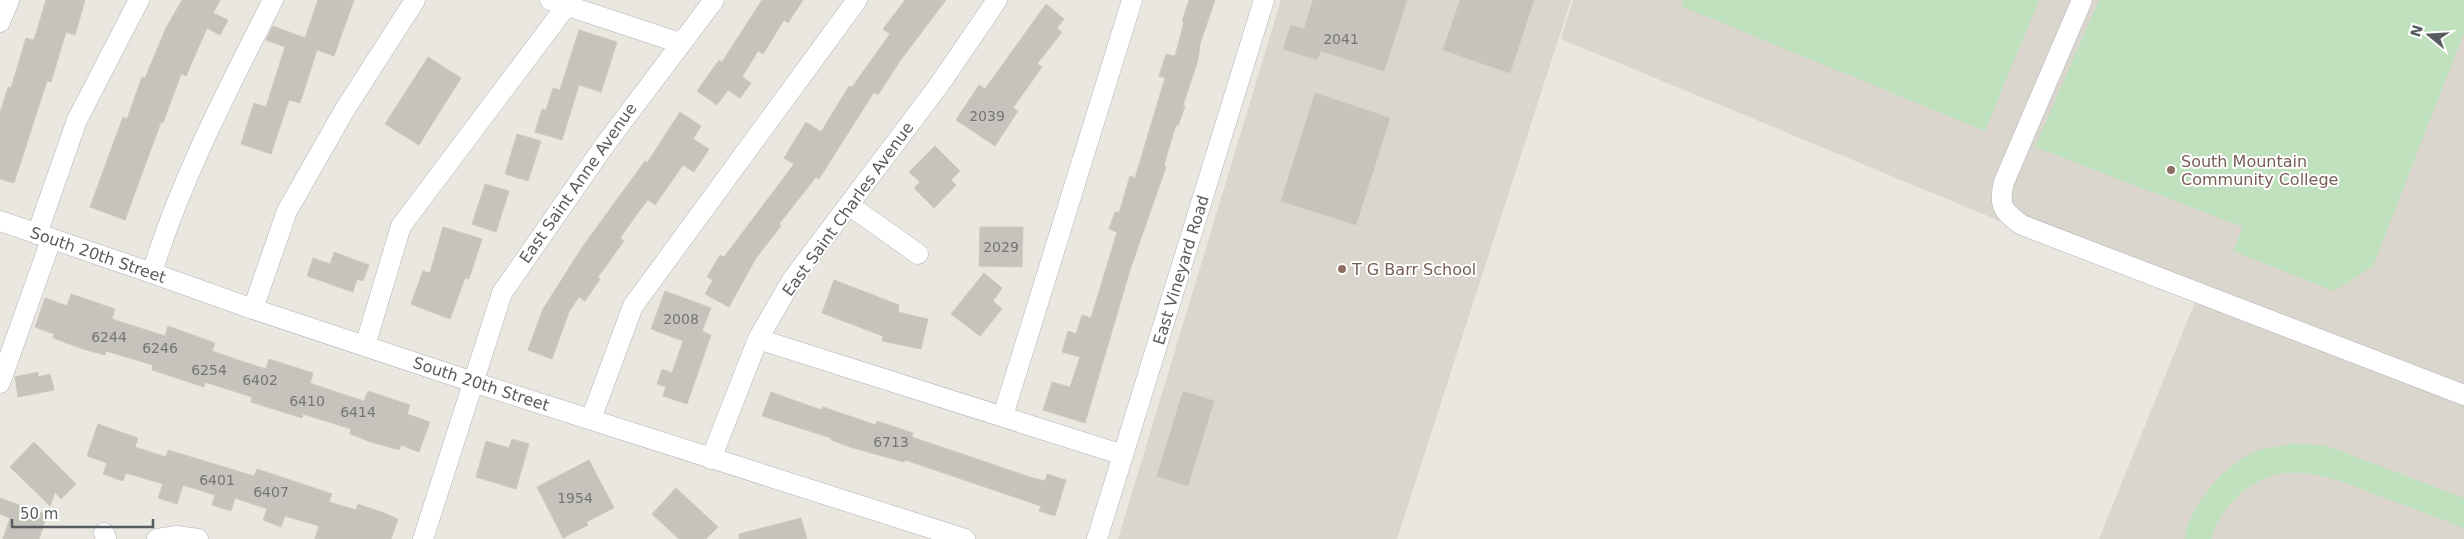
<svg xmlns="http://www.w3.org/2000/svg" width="2464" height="539" viewBox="0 0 2464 539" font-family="'DejaVu Sans',sans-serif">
<rect width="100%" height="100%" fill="#eae7e0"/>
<!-- education -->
<g fill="#dad6ce">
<polygon points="1281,0 1571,0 1397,539 1118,539"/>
<polygon points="1573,0 2464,0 2464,539 2099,539 2195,302 1561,39"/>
</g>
<!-- green -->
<g fill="#bfe1bd">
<polygon points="1683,0 2039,0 1985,131 1681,6"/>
<polygon points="2099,0 2464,0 2464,33 2373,266 2334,291 2233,251 2243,227 2035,147"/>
<path d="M2293,443L2327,446L2464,498V528C2437,517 2409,507 2382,497C2331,477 2279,453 2234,500C2225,509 2213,526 2212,539H2185C2188,506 2227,461 2259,450C2270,447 2282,446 2293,443Z"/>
</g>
<!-- building -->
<g fill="#c6c2bc" stroke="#cec8bf">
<polygon points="46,0 85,0 75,35 66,32 51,82 47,81 14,183 0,179 0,113 8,87 11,88 26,38 34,40"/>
<polygon points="182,0 220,0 213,13 228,20 220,35 207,28 186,76 181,74 163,123 161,122 125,220 90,207 123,117 127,119 142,77 145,78 166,28"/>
<polygon points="318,0 354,0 334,56 317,50 300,103 289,100 271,154 241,144 254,103 266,107 285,47 266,40 273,26 305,38"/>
<polygon points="762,0 803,0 788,23 784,20 763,54 758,51 742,77 751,83 740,98 728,90 717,105 697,91 719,60 722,62"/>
<polygon points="905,0 946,0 900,61 878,95 874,92 819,179 816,177 779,224 781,226 756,258 729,307 705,294 713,280 707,277 720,255 724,257 794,164 784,158 806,122 821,132 849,86 852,87 890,34 883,29"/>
<polygon points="1189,0 1215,0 1200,44 1198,60 1183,105 1185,106 1178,126 1176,125 1167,154 1164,166 1166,167 1130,270 1085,423 1043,410 1052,382 1070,387 1080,357 1062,352 1068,331 1076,334 1082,315 1091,318 1117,232 1109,229 1115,212 1119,213 1130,176 1135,178 1165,78 1159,76 1166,54 1175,56 1184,22 1182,21"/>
<polygon points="1313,0 1407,0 1384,71 1321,51 1317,60 1283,49 1291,25 1304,29"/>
<polygon points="1460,0 1534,0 1510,73 1443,50"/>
<polygon points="1046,4 1064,19 1057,28 1062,32 1037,64 1042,67 1013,108 1018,111 995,146 956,120 979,85 985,89"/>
<polygon points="579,30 617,42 601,92 579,85 562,140 535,132 542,109 546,110 553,88 560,90"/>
<polygon points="428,57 461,78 419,145 385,124"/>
<polygon points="1315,93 1390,118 1356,225 1281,201"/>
<polygon points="680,112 701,126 693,139 709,149 694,172 683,165 655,205 648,200 640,210 620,238 624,241 598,277 600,279 585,301 579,297 569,312 552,359 528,350 543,309 583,246 645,161 647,163"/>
<polygon points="517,134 541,141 528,181 505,174"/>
<polygon points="935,146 960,171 951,180 956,185 934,208 914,188 920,182 909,172"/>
<polygon points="485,184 509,191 496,232 472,224"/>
<polygon points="443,227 482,239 469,279 465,278 450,319 411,304 423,271 430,273"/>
<polygon points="980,227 1023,227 1022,267 979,266"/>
<polygon points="334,252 369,265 363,281 357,279 353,292 307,276 313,258 330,264"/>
<polygon points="984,273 1002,288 993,301 1002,309 980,336 951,314"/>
<polygon points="834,280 899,305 898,312 928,319 921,349 882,341 883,336 822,313"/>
<polygon points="665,291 711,308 702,331 711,335 687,404 663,396 666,387 657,384 662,369 672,373 683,341 651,329"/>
<polygon points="71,294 115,309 112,319 165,336 168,326 215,343 212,351 241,361 266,369 269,359 313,373 310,383 342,394 364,401 368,391 410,405 407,414 430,422 419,452 401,445 399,450 371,442 350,434 351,429 303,414 302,418 251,402 252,397 205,382 204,387 152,370 153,365 106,351 105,355 83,349 53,338 54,334 35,327 45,298 67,306"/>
<polygon points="38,372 38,377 50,374 54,390 18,397 15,377"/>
<polygon points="1183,391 1214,401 1188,486 1157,476"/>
<polygon points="771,392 821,410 823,407 876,425 877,421 913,433 912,437 1033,478 1045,481 1047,474 1066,480 1055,516 1039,511 1041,506 905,460 904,462 853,448 831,440 831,438 762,416"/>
<polygon points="98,424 138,438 135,447 166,457 168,450 254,476 257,469 332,494 329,502 356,510 358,504 384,513 398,519 391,539 315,539 319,526 285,516 281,527 263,520 267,509 235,498 231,511 212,505 215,495 183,485 177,504 158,498 163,484 126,473 123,481 103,474 107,463 87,456"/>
<polygon points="512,439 529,444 516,489 476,477 486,441 509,448"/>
<polygon points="34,442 76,484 61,499 55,492 50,506 10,467"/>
<polygon points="589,460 614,508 586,522 588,525 563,538 537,487"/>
<polygon points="676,488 718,527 706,539 679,539 652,514"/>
<polygon points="0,498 47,515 39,539 3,539 10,518 0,514"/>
<polygon points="801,518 807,539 739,539 739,534"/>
</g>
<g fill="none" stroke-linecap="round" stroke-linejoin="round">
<!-- minor casing -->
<g stroke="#b0b3b7" stroke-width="21">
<g id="minor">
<polyline points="550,0 680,43"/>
<path d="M2082,0L2004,182C1998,205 2003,212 2022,225L2464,395"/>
<polyline points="0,22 9,0"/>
<polyline points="849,205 918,254"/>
<polyline points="0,221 152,273 253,309 473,382 965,539"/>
<polyline points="37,234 77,120 139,0"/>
<path d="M152,273C181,178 228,89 273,0"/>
<polyline points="253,309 287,211 344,111 415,0"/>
<polyline points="758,339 1123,455"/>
<polyline points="365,346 401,226 567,5"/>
<polyline points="0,383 51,240"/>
<polyline points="1003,416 1132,0"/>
<polyline points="591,419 633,306 857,0"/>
<polyline points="711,459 758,339 792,280 939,85 997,0"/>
<polyline points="104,533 106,539"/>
<polyline points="157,539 177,536 198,539"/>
<polyline points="423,539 502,293 604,146 714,0"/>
<polyline points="1097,539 1264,0"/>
</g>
</g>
<!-- minor -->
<use href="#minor" stroke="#fff" stroke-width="20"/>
</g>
<!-- markers -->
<g fill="#8d6e63" stroke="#fff" stroke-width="2">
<circle cx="2171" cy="170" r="5"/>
<circle cx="1342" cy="269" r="5"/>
</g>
<g text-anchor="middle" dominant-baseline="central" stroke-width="4" stroke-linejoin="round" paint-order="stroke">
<!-- number labels -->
<g font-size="14" fill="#747676">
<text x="1341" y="39">2041</text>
<text x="987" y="116">2039</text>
<text x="1001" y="247">2029</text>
<text x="681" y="319">2008</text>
<text x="109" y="337">6244</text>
<text x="160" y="348">6246</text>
<text x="209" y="370">6254</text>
<text x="260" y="380">6402</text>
<text x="307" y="401">6410</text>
<text x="358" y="412">6414</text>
<text x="891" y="442">6713</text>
<text x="217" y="480">6401</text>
<text x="271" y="492">6407</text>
<text x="575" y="498">1954</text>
</g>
<!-- education labels -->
<g font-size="16" fill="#785e54" stroke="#fff" text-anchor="start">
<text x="2181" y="161">South Mountain<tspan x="2181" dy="18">Community College</tspan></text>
<text x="1352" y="269">T G Barr School</text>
</g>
<!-- street labels -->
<g font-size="16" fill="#585c5f" stroke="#fff">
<text transform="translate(578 183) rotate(-55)">East Saint Anne Avenue</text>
<text transform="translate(848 209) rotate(-54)">East Saint Charles Avenue</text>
<text transform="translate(98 255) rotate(19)">South 20th Street</text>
<text transform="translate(1181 270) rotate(-73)">East Vineyard Road</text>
<text transform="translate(481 384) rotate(18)">South 20th Street</text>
</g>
</g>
<!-- north arrow -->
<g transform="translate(2429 35) rotate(288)" stroke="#ffffff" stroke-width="4" paint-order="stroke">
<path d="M0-4L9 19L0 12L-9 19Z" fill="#585c5f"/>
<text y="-8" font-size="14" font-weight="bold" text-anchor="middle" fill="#585c5f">N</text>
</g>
<!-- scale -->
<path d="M12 519v8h141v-8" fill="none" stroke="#585c5f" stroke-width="2.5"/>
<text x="20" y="519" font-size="15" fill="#585c5f" stroke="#ffffff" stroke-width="4" paint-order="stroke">50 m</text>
</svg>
